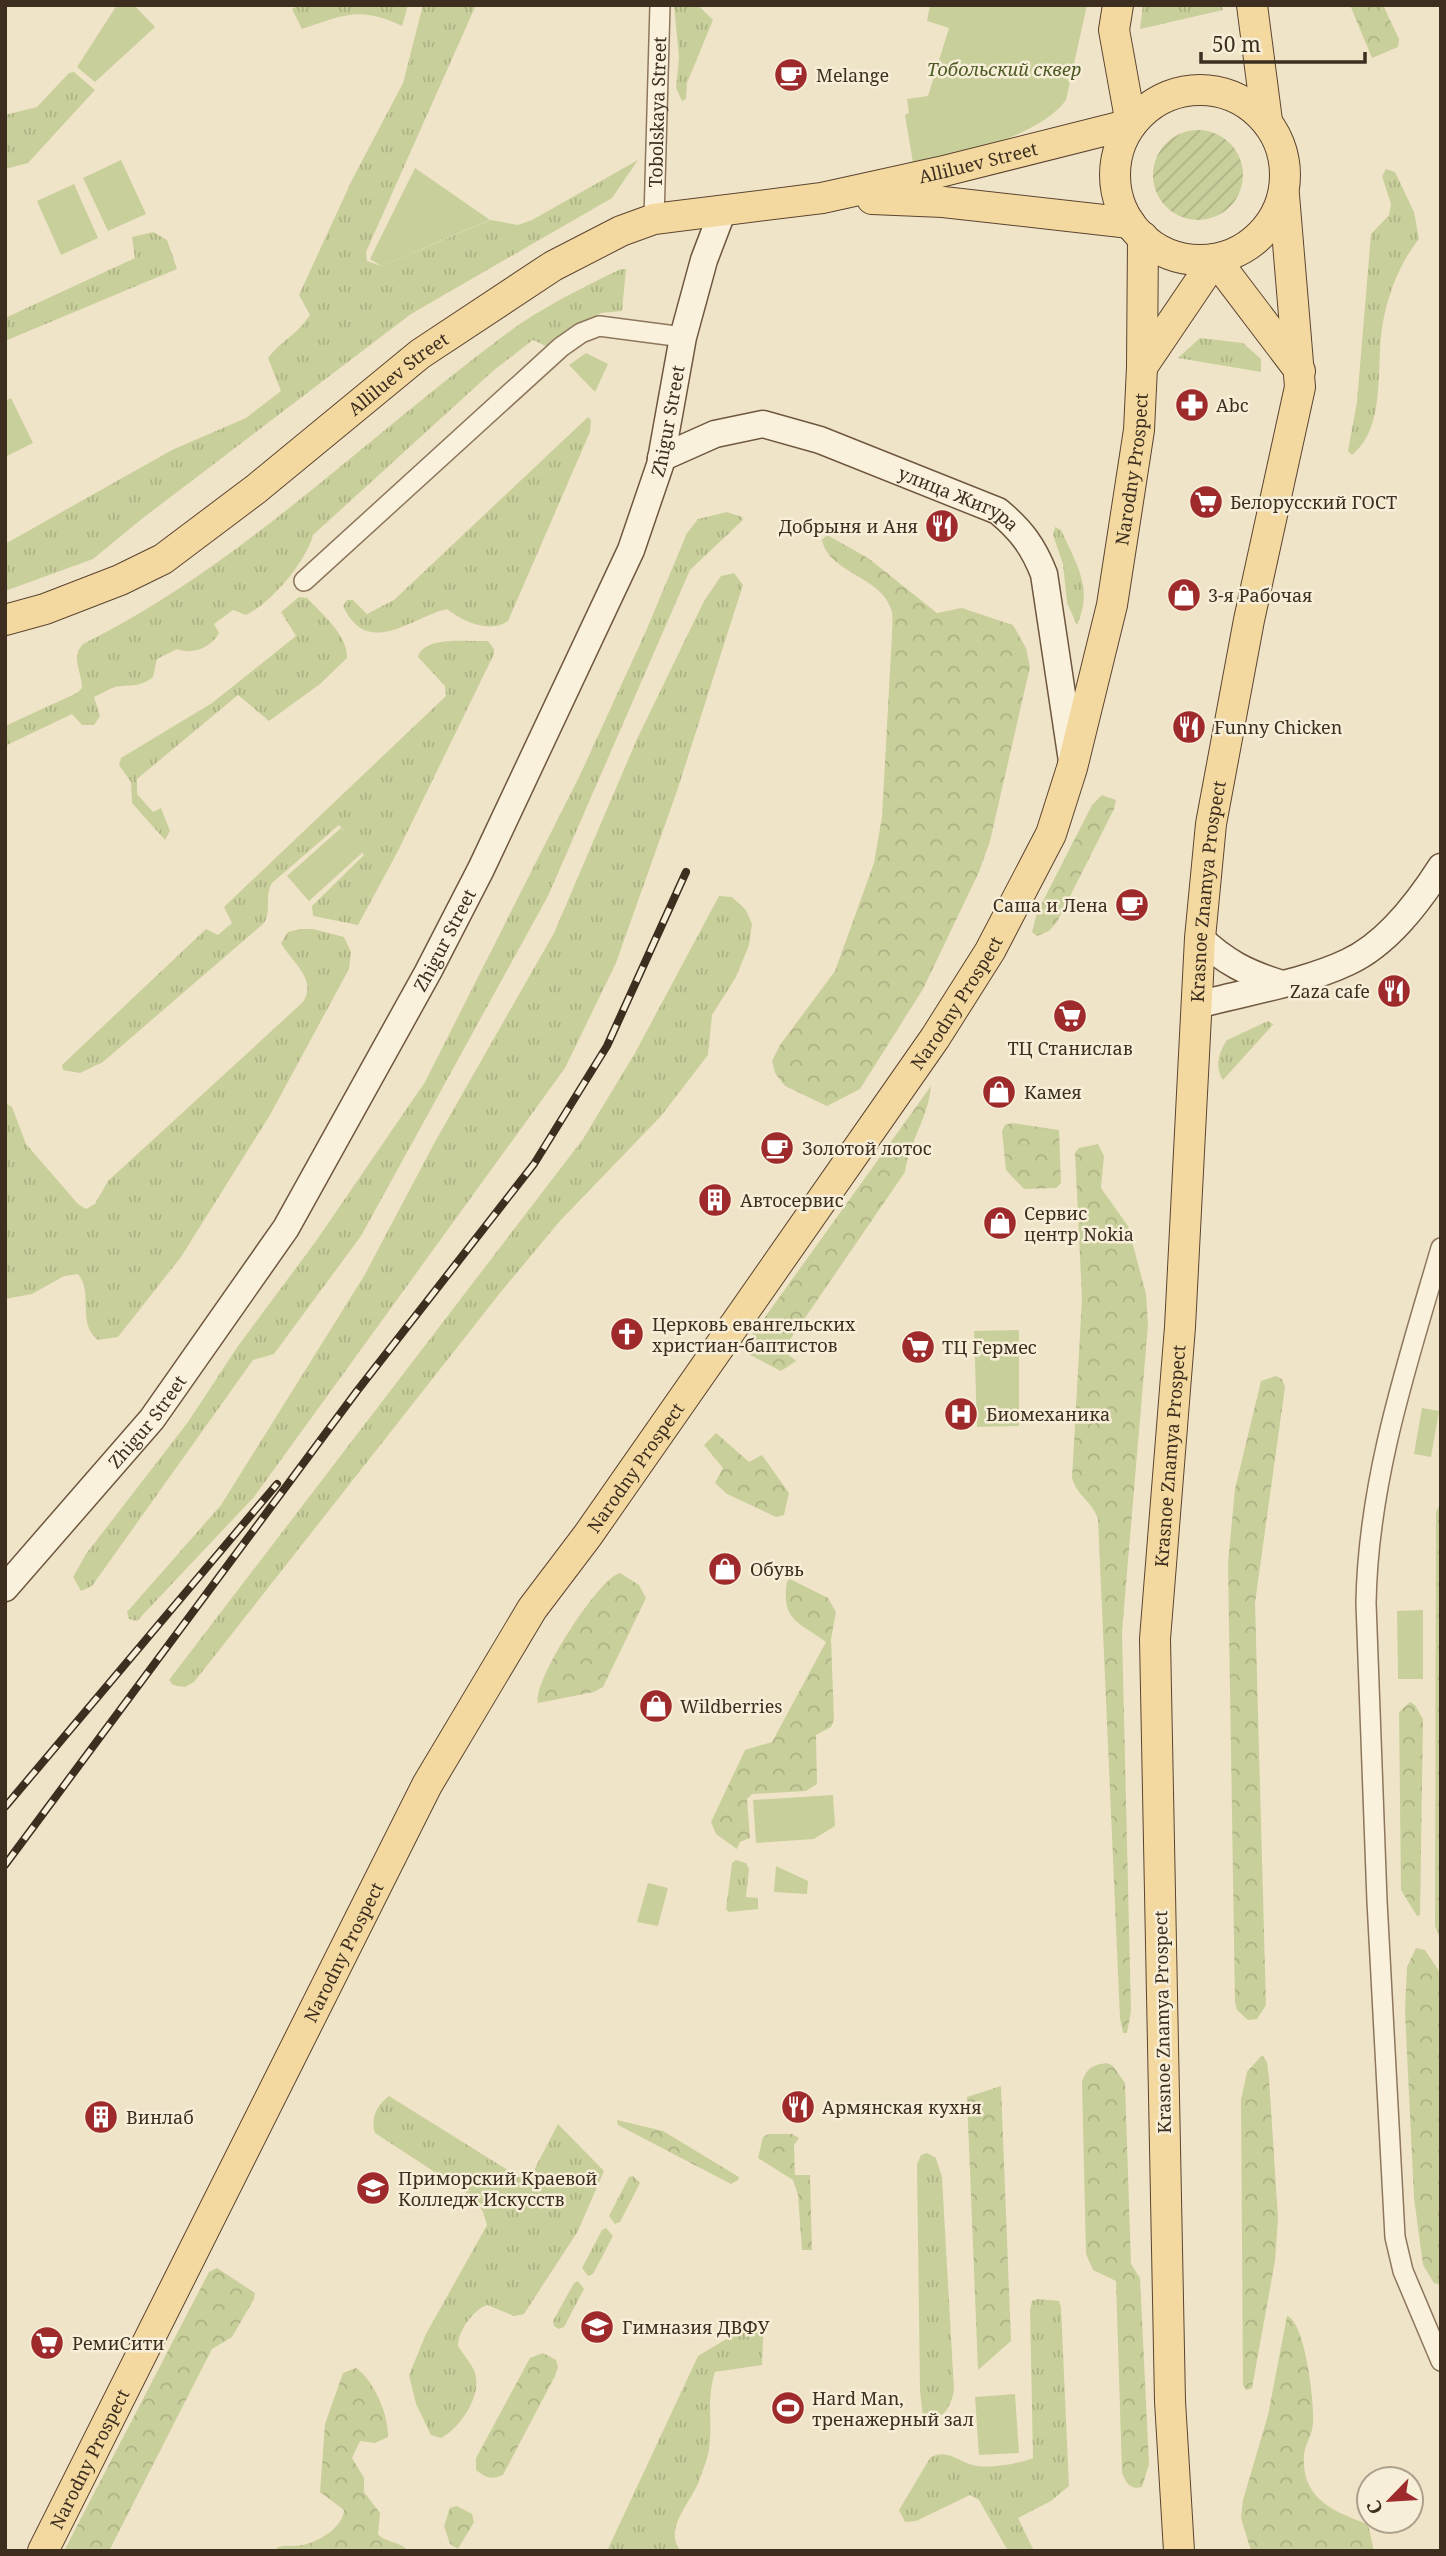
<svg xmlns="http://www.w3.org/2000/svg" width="1446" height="2556" viewBox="0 0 1446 2556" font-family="'Noto Serif',serif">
<defs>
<pattern id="grass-tufts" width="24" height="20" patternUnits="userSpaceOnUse" patternTransform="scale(1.75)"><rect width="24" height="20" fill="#c9cf9b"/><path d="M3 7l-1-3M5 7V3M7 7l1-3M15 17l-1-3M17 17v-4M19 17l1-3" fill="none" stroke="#aeb285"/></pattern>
<pattern id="forest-crowns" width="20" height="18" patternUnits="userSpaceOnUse" patternTransform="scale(1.75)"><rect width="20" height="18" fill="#c9cf9b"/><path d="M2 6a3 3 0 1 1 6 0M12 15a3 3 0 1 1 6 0" fill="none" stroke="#aeb285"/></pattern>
<pattern id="garden-furrows" width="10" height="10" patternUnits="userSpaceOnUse" patternTransform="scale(1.75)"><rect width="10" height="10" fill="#c9cf9b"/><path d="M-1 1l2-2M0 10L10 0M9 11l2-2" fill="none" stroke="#aeb285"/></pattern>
</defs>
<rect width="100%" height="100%" fill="#f0e4c8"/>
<!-- grass -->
<g fill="url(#grass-tufts)">
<path d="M299,5H408L402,26C360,6 344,15 302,29L292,9Z"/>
<path d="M423,5H476L366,252L367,261L381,266L491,220L518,225L532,220L638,160L612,198L411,314L143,518L93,559L5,591V544L172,450L246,418L281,391L268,358C283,339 297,335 310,315L299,295L352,180L403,83Z"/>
<polygon points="674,5 698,5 713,20 687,83 686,99 682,101 676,88 679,58"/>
<polygon points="1143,5 1221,5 1223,10 1140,29"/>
<polygon points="74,72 95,90 28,163 5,169 5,115 37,107 69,73"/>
<path d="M1386,169L1395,172L1414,212L1419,239C1400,263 1389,291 1383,322C1375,363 1388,426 1352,455L1348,451L1357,402L1371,234L1389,215L1391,204L1382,176Z"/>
<polygon points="153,232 167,240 177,269 5,341 5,318 135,258 132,237"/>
<path d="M621,269H626L622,311L601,313L546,346L533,340L494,370L313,535C306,562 271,603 246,615L233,610L214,624L219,633C211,648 192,655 177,649L157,659L153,677C139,688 131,684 115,687C108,689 101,694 94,697L100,716L94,725H82L72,714L5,746V726L77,693L82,688C82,671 70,658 83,644C238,567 364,440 502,337C537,310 581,288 621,269Z"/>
<polygon points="1200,338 1243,343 1261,359 1261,372 1178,358"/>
<path d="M588,417L591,420L590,432L508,621C490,634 462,621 447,609C410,618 368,659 343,606L347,600H353L367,614L394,600Z"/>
<polygon points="727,512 742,517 743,520 690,570 548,896 361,1236 274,1354 253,1360 92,1586 81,1591 73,1577 86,1554 188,1422 238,1346 316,1241 425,1082 580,775 646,631 687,533 698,519"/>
<path d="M1055,527L1061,530C1076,563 1094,589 1077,625L1067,603L1063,564L1053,535Z"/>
<polygon points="734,573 743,585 677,791 616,963 565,1068 254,1497 137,1621 129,1619 127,1612 221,1505 364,1276 436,1140 554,933 637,739 704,601 721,576"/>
<path d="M299,597L307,598C322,614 348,635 347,658L320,684L269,721L238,695L137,779V794L153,812L161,808L170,831L165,840L132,803L131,782L119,765L121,758L212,703L296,636L281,612Z"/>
<path d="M488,641L494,649V654L398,851L358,925L313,916L312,906L364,855L339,825L272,883C264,896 272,910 264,923L103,1062L80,1073L63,1070L62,1065L206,929L218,935L232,923L224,907L446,696L445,686L418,657C424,635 469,642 488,641Z"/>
<polygon points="719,896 732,897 746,910 752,924 749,945 736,977 712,1015 708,1055 661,1116 559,1222 500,1293 194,1682 185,1687 173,1685 169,1680 583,1139 635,1053"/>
<path d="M300,929H313L344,937L351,952L349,969L270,1115L181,1257L118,1337L98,1340C76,1323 94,1293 78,1274L64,1276L32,1294L5,1299V1103L12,1107L26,1144L78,1204L86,1209L95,1204L108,1181L303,1002C318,979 291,962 281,943L288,932Z"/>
<path d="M1268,1021L1273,1024L1270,1028L1223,1080C1214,1068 1219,1051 1227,1040Z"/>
<polygon points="736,1860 746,1863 749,1869 746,1897 758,1898 758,1909 729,1912 726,1909 732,1863"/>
<path d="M389,2096L522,2179L531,2176L558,2124L604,2171L578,2231L524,2314L514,2316L487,2305C473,2310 458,2331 458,2346C463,2354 470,2362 474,2370C484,2393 461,2428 441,2438L431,2435L416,2404L409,2375L426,2334L487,2225L483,2212L473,2197L375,2133C370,2118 377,2105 389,2096Z"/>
<path d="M927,2153L936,2158L942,2177L954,2390C951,2405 946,2416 931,2421L923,2417L920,2391L917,2164L921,2155Z"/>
<polygon points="633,2176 640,2183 620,2222 615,2224 609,2216 629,2177"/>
<polygon points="606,2228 613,2236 593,2274 588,2276 582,2268 602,2230"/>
<polygon points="578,2281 584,2289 564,2327 559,2329 554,2326 553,2321 574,2283"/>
<path d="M1038,2299L1059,2301L1061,2308L1069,2486L1051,2501L1018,2518L1034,2551H1008L979,2500L970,2495L916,2521L905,2522L899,2510L930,2458C948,2447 960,2464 977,2466C993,2468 1018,2464 1033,2458L1030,2310L1032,2301Z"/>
<path d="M760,2319L764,2321L762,2365L715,2372C706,2401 713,2421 709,2449C708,2459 702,2471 699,2481C692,2501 662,2530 681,2551H607L698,2356Z"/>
</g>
<!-- forest -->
<g fill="url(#forest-crowns)">
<polygon points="1350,5 1383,5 1399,39 1398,47 1372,58"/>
<path d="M827,535L868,558L937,613L962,608L1013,625L1026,648L1030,667L990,841L979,872L923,989L860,1089L827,1106L785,1086L775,1073L772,1061L780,1045L835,971L874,863L882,817L892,634C892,628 893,619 892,612C883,576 829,574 822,540Z"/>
<polygon points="1102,795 1116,800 1114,809 1057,922 1049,931 1037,936 1032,932 1037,913 1092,805"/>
<path d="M931,1086C929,1116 909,1142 905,1172L783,1350L796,1361L781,1371L750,1355L745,1345Z"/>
<polygon points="1012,1123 1059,1130 1061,1183 1056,1188 1024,1189 1006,1170 1002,1131 1005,1125"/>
<path d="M1098,1144L1104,1156L1101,1188L1128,1226L1146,1294L1148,1325L1122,1632L1131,2011L1127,2033H1123L1120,2018L1098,1519C1092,1501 1077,1496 1072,1478L1082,1298L1075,1153L1079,1148Z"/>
<polygon points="1276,1376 1282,1379 1285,1387 1255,1603 1266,2005 1257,2019 1248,2020 1237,2010 1235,2003 1228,1563 1235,1489 1261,1381"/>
<polygon points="716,1433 749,1462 762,1455 789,1493 784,1515 776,1517 727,1494 715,1483 723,1468 704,1445"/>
<polygon points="1441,1502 1441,1941 1435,1926 1436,1512"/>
<path d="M620,1573L639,1585L646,1598L603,1687L594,1692L538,1703C531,1683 599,1577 620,1573Z"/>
<path d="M790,1579L828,1598L836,1612L831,1639L834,1720L831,1727L816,1735L817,1784L806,1791L752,1794L747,1799L750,1838L740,1842L737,1849L716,1834L711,1822L745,1750L772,1742L826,1642C798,1621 781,1621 787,1581Z"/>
<polygon points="1410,1702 1415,1705 1423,1719 1420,1915 1417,1916 1401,1890 1399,1712"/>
<polygon points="1416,1948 1425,1950 1441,1974 1441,2285 1434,2283 1423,2265 1414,2198 1405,2012 1407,1967"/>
<polygon points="1262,2055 1267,2062 1269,2078 1278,2218 1275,2261 1252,2388 1247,2390 1243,2386 1241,2100 1247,2072"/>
<path d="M1107,2063L1113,2066L1125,2083L1131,2264L1140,2278L1149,2464L1142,2487C1130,2490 1126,2483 1122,2473L1116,2281L1093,2270L1086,2254L1082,2082C1087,2068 1092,2065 1107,2063Z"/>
<polygon points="1001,2086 1011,2341 978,2370 967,2097"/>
<polygon points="617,2120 663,2131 739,2177 738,2180 731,2184 618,2125"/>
<polygon points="768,2134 792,2134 799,2138 794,2145 795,2175 810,2175 812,2250 802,2250 798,2195 793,2180 758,2158 763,2137"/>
<polygon points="217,2268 255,2293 254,2299 232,2337 212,2349 109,2551 64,2551 209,2272"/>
<path d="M1287,2316C1305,2321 1315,2404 1313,2423C1313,2434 1305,2444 1304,2455C1301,2499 1334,2512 1368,2524L1374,2551H1251L1241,2518L1243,2500L1268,2415Z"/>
<path d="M543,2353L556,2360L558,2367L555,2376L503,2475C491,2480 486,2478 476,2470V2458L530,2358Z"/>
<path d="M356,2368C374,2380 389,2416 388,2437L375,2443L360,2441L352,2458L364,2478V2492L380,2513L378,2534C385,2543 400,2541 408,2551H275L278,2547C285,2545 288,2546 294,2546C313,2546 343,2529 344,2510L320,2492L325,2424L343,2373Z"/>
<polygon points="457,2506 472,2514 474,2522 458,2549 450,2544 444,2526 450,2508"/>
</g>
<!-- park -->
<g fill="#c9cf9b">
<polygon points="117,5 134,5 155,27 95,82 77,67"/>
<path d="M930,5H1087L1066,100C1042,135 955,158 913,163L905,115L909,113L907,99L928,96L949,28L927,21Z"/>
<polygon points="121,160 146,214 108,231 83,178"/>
<polygon points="415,168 490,220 381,266 370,259"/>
<polygon points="74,184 98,238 61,255 37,201"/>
<polygon points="586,353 608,364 595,392 569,365"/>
<polygon points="11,398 33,443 5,457 5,401"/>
<polygon points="341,828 363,852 309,901 287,876"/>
<polygon points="1019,1330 1019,1426 977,1427 974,1331"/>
<polygon points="1422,1408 1439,1411 1431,1457 1414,1454"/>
<polygon points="1423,1610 1423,1679 1398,1679 1397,1611"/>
<polygon points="833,1795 835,1826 814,1839 756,1843 753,1800"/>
<polygon points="776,1866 808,1881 807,1894 774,1892"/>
<polygon points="648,1883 668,1888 658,1926 637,1922"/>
<polygon points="1015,2394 1019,2453 979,2455 975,2397"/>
</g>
<!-- garden -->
<circle fill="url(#garden-furrows)" cx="1198" cy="175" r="45"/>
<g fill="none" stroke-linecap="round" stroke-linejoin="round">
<!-- minor casing -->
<g stroke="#8d765c" stroke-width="22">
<g id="minor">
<path id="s1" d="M654,219L660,5"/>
<polyline points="304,581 561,347 581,333 599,326 683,337"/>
<path d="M1441,1248C1407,1364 1368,1481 1366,1603L1377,1901L1395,2237L1403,2271L1441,2361"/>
</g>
</g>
<!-- secondary casing -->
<g stroke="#6f573f" stroke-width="29">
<g id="secondary">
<path id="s2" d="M661,458L715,434L763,424L820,440L998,511C1021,530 1033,546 1044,574L1072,761"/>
<path d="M1200,938C1225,962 1247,973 1279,983"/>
<path d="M1197,1005C1245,992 1304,983 1348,962C1387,944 1418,903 1441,867"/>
<path id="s3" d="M5,1588L152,1419L286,1228L428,972L481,869L631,550L660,465L683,337L704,260L723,210"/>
</g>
</g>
<!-- primary casing -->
<g stroke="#5b4430" stroke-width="32">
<g id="primary">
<polyline points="1118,5 1114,30 1131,124"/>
<polyline points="1252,5 1267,121"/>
<circle cx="1200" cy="175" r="85"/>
<polyline points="872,199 943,202 1130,223"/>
<polyline points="1215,259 1300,371"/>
<polyline points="1142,367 1215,259"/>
<path id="s4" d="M5,620L45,609L120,580L163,559L256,489L420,354L553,266L621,231L654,219L822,198L940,172L1131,124"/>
<path id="s5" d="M43,2551L427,1785L532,1609L588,1535L935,1038L990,951L1051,834L1072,768L1112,605L1139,430L1142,367L1143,237"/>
<path id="s6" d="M1179,2551L1170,2401L1155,1639L1180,1327L1200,938L1211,824L1249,620L1300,387L1284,195"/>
</g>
</g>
<!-- minor -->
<use href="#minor" stroke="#faf1dc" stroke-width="19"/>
<!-- secondary -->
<use href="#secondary" stroke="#faf1dc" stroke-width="26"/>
<!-- primary -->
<use href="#primary" stroke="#f3d9a0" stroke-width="30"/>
<!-- rail casing -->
<g stroke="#3d2e20" stroke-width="8">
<g id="rail">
<polyline points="5,1807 277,1484"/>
<polyline points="5,1865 357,1391 534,1164 607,1046 686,872"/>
</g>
</g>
<!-- rail -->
<use href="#rail" stroke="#f7eed8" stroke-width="5" stroke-dasharray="16" stroke-linecap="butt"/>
</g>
<!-- icons -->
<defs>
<g id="cafe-disc" transform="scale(1.75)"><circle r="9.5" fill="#9e2a2b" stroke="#f7eed8"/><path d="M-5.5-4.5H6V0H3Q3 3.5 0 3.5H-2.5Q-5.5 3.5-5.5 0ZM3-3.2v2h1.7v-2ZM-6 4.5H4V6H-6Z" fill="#fff"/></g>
<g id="pharmacy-disc" transform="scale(1.75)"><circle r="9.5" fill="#9e2a2b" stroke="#f7eed8"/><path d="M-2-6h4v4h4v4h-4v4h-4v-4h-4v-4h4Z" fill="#fff"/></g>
<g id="supermarket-disc" transform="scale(1.75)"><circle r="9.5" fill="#9e2a2b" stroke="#f7eed8"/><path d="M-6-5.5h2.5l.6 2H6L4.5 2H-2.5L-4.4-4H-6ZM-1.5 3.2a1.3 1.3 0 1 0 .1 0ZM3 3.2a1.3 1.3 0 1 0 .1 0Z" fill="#fff"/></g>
<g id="restaurant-disc" transform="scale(1.75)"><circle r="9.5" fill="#9e2a2b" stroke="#f7eed8"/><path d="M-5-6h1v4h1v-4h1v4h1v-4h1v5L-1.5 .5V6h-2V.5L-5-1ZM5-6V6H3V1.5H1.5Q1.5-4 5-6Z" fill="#fff"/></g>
<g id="shop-disc" transform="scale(1.75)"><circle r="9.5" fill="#9e2a2b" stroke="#f7eed8"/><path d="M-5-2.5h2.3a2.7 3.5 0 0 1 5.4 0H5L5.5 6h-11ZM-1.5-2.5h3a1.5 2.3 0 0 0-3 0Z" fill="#fff"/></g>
<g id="building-disc" transform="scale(1.75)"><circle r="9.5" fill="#9e2a2b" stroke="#f7eed8"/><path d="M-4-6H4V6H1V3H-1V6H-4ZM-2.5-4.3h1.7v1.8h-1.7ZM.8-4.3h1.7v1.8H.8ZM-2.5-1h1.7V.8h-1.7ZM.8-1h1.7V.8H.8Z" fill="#fff"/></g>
<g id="church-disc" transform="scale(1.75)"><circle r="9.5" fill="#9e2a2b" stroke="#f7eed8"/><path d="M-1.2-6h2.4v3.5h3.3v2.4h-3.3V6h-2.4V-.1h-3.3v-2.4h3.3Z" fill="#fff"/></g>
<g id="hospital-disc" transform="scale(1.75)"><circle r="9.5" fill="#9e2a2b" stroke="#f7eed8"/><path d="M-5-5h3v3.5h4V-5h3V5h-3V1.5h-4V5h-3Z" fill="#fff"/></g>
<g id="university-disc" transform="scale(1.75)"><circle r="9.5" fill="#9e2a2b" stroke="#f7eed8"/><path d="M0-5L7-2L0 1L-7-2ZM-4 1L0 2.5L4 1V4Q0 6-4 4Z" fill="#fff"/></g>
<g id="school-disc" transform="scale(1.75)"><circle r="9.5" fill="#9e2a2b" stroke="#f7eed8"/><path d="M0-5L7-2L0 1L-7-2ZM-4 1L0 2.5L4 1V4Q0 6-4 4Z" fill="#fff"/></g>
<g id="stadium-disc" transform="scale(1.75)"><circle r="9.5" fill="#9e2a2b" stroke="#f7eed8"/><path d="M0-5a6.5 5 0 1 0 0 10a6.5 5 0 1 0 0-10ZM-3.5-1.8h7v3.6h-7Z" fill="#fff"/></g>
</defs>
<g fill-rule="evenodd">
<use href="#cafe-disc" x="791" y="75"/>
<use href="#pharmacy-disc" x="1192" y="405"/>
<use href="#supermarket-disc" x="1206" y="502"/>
<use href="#restaurant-disc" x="942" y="526"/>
<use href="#shop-disc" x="1184" y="595"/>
<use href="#restaurant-disc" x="1189" y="727"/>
<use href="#cafe-disc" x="1132" y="905"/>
<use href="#restaurant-disc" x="1394" y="991"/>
<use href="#supermarket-disc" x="1070" y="1016"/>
<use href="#shop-disc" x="999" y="1092"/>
<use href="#cafe-disc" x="777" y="1148"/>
<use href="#building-disc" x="715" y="1200"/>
<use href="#shop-disc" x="1000" y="1223"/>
<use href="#church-disc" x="627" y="1334"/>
<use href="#supermarket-disc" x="918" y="1347"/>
<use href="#hospital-disc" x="961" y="1414"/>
<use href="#shop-disc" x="725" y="1569"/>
<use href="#shop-disc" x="656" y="1706"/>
<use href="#restaurant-disc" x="798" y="2107"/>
<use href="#building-disc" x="101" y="2117"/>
<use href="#university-disc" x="373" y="2188"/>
<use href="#school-disc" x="597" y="2327"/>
<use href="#supermarket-disc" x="47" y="2343"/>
<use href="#stadium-disc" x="788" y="2408"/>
</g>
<g text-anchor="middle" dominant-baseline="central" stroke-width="5" stroke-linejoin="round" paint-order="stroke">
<!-- park labels -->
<g font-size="18" font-style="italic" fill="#4d5a26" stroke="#f7eed8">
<text x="1004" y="69">Тобольский сквер</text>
</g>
<!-- poi labels -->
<g font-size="18" fill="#3d2e20" stroke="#f7eed8" text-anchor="start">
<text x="816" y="75">Melange</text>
<text x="1216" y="405">Abc</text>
<text x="1230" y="502">Белорусский ГОСТ</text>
<text x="918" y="526" text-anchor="end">Добрыня и Аня</text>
<text x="1208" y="595">3-я Рабочая</text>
<text x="1214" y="727">Funny Chicken</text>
<text x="1108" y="905" text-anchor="end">Саша и Лена</text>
<text x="1370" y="991" text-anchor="end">Zaza cafe</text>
<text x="1070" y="1048" text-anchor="middle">ТЦ Станислав</text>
<text x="1024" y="1092">Камея</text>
<text x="802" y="1148">Золотой лотос</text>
<text x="740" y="1200">Автосервис</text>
<text x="1024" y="1213">Сервис<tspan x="1024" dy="21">центр Nokia</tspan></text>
<text x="652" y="1324">Церковь евангельских<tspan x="652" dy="21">христиан-баптистов</tspan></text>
<text x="942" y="1347">ТЦ Гермес</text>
<text x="986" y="1414">Биомеханика</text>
<text x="750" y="1569">Обувь</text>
<text x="680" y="1706">Wildberries</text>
<text x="822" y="2107">Армянская кухня</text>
<text x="126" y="2117">Винлаб</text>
<text x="398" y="2178">Приморский Краевой<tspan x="398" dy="21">Колледж Искусств</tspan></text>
<text x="622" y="2327">Гимназия ДВФУ</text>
<text x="72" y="2343">РемиСити</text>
<text x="812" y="2398">Hard Man,<tspan x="812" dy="21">тренажерный зал</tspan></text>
</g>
<!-- street labels -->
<g font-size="18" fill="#3d2e20" stroke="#f7eed8">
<text stroke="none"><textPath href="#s1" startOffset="107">Tobolskaya Street</textPath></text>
<text stroke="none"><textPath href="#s4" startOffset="1099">Alliluev Street</textPath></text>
<text stroke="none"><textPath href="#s4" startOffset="469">Alliluev Street</textPath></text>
<text stroke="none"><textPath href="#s3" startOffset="1353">Zhigur Street</textPath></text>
<text stroke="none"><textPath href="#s5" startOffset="2370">Narodny Prospect</textPath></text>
<text stroke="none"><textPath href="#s2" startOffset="318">улица Жигура</textPath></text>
<text stroke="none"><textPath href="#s6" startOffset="1662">Krasnoe Znamya Prospect</textPath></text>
<text stroke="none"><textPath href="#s3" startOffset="786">Zhigur Street</textPath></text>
<text stroke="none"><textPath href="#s5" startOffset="1802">Narodny Prospect</textPath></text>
<text stroke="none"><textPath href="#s3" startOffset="219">Zhigur Street</textPath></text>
<text stroke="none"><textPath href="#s6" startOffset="1096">Krasnoe Znamya Prospect</textPath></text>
<text stroke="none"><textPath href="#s5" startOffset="1237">Narodny Prospect</textPath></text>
<text stroke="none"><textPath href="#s5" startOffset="670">Narodny Prospect</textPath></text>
<text transform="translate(1162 2022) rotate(-91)">Krasnoe Znamya Prospect</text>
<text stroke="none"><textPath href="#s5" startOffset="103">Narodny Prospect</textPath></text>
</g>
</g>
<!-- border -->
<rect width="1446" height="2556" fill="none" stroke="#3d2e20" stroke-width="14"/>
<!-- north arrow -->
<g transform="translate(1390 2500) rotate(245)"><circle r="33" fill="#f7eed8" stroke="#ada18e" stroke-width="2"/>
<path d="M0-5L12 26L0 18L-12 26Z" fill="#9e2a2b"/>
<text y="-10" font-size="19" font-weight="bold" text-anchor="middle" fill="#3d2e20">С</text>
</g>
<!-- scale -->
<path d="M1201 52v10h164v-10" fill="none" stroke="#3d2e20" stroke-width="3.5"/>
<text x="1212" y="52" font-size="21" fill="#3d2e20" stroke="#f7eed8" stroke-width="5" paint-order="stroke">50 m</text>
</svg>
